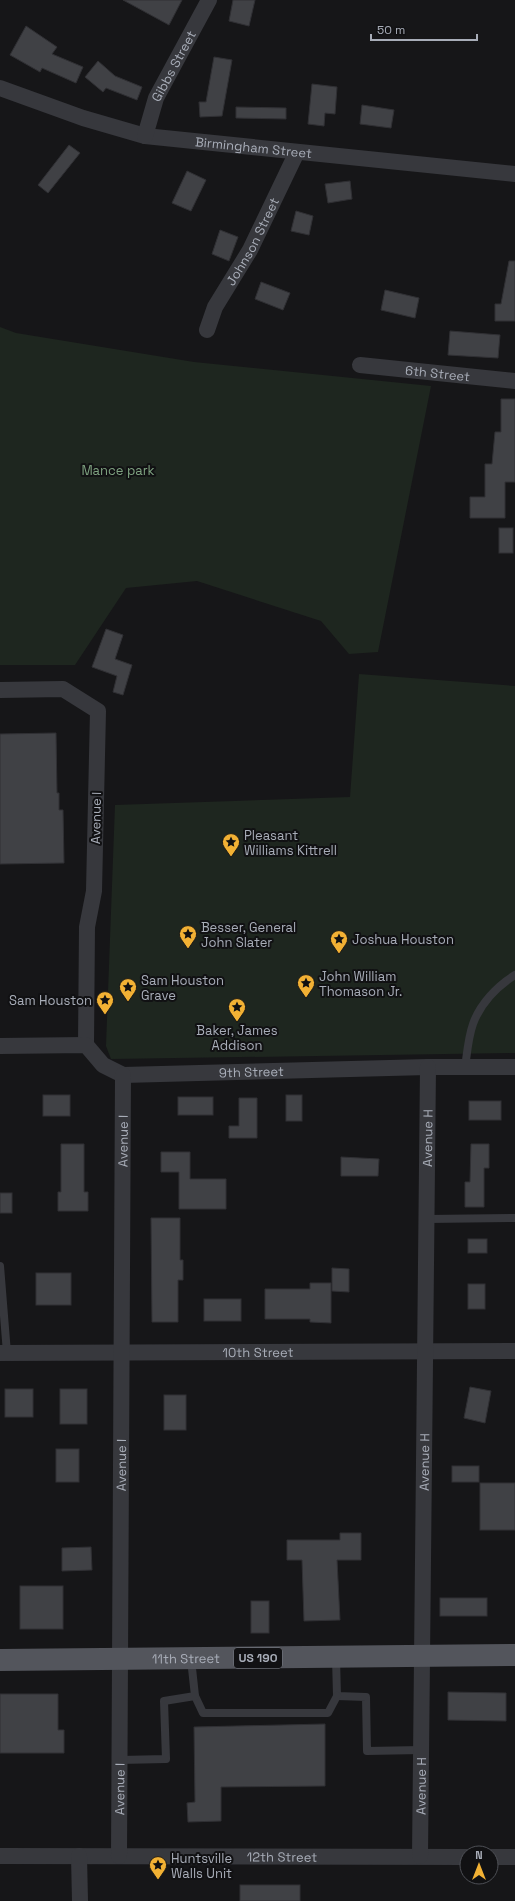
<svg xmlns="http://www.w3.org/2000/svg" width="515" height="1901" viewBox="0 0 515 1901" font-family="'Space Grotesk',sans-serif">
<rect width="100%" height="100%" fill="#161618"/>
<!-- green -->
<g fill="#1e261f">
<polygon points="0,327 16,333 194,362 431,386 378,652 349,654 321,621 197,581 126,588 75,665 0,665"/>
<polygon points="359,674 515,686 515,1053 111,1059 106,1046 115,805 350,797"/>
</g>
<!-- building -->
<g fill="#404145" stroke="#303034">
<polygon points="123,0 182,0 169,25"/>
<polygon points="233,0 255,0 249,26 229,21"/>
<polygon points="26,26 57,47 52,54 83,67 76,83 42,68 40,72 10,55"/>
<polygon points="214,57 232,60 222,116 200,117 199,102 206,102"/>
<polygon points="98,61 115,76 142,87 137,100 106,88 103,92 85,77"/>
<polygon points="312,84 337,87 335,114 325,113 324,126 308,124"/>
<polygon points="362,105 394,110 391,128 360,124"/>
<polygon points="236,107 286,108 286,119 236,118"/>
<polygon points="69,145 80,153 48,193 38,185"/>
<polygon points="187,171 206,180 191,211 172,203"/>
<polygon points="350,181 352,199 328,203 325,184"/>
<polygon points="296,211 313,216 309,235 291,231"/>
<polygon points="220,230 238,237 229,261 212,254"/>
<polygon points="509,261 515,261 515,321 495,321 495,304 501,304"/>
<polygon points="261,282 290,293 283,310 255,299"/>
<polygon points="385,290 419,298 415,318 381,310"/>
<polygon points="450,331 500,335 498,358 448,355"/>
<polygon points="501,399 515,399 515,482 505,482 505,518 470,518 470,497 485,497 485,464 492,464 495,432 501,432"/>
<rect x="499" y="528" width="14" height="25"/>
<polygon points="106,629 123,635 115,659 132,665 123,695 113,692 117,676 92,667"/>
<polygon points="56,733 57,793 59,793 59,810 63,810 64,863 0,864 0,734"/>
<rect x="43" y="1095" width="27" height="21"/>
<rect x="286" y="1095" width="16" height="26"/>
<rect x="178" y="1097" width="35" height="18"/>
<polygon points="239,1098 257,1098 257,1138 229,1138 229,1126 239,1126"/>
<rect x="469" y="1101" width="32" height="19"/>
<polygon points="61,1144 84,1144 84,1192 88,1192 88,1211 58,1211 58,1192 61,1192"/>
<polygon points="471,1144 489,1144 489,1168 484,1168 484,1207 465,1207 465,1182 470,1182"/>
<polygon points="161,1152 190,1152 190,1179 226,1179 226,1209 179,1209 179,1172 161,1172"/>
<polygon points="341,1157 379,1159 378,1176 341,1176"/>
<rect x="0" y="1193" width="12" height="20"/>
<polygon points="151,1218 180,1218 180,1260 183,1260 183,1280 178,1280 178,1322 152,1322"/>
<rect x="468" y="1239" width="19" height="14"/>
<polygon points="332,1268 349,1269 349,1292 332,1291"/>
<rect x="36" y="1273" width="35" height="32"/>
<polygon points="310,1283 331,1283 331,1323 310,1322 310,1319 265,1319 265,1289 310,1289"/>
<rect x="468" y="1284" width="17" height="25"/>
<rect x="204" y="1299" width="37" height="22"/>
<polygon points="470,1387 491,1391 485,1423 464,1418"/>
<rect x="5" y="1389" width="28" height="28"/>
<rect x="60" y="1389" width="27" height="35"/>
<rect x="164" y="1395" width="22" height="35"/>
<rect x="56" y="1449" width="23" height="33"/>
<rect x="452" y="1466" width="27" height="16"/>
<rect x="480" y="1483" width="35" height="47"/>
<polygon points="340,1533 361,1533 361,1560 337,1560 340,1620 304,1621 302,1560 287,1560 287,1540 340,1540"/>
<polygon points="91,1547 92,1570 62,1571 62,1548"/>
<rect x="20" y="1586" width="43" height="43"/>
<rect x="440" y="1598" width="47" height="18"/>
<rect x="251" y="1601" width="18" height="32"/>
<polygon points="448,1692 506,1693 506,1721 448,1720"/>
<polygon points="0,1694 58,1694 58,1730 64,1730 64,1753 0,1753"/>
<polygon points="325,1724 325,1786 221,1787 221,1821 188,1822 187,1803 195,1802 194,1727"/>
<rect x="240" y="1885" width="60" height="16"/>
</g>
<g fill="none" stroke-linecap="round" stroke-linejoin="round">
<!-- service -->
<g stroke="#37383d" stroke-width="8">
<path d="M465,1068C467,1054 468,1038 473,1024C480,1004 497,986 515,975"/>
<polyline points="427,1219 515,1218"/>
<polyline points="0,1266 7,1353"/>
<polyline points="336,1658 337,1696 366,1697 367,1751 421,1750"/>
<polyline points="195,1696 203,1713 328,1713 337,1696"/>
<polyline points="120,1760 166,1759 164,1701 195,1696 191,1659"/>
</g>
<!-- minor -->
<g stroke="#37383d" stroke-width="16">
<path id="s1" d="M0,88L83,118L145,136L515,174"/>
<path id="s2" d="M145,136L156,98L209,0"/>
<path id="s3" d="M207,330L215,307L250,250L297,152"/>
<path id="s4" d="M360,365L515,381"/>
<polyline points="0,690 63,689 98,711 94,891 87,927 86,1045"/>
<path id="s5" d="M0,1046L86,1045L103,1065L123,1075L428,1067H515"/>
<path id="s6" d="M0,1353L515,1351"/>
<path id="s7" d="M0,1856L467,1857"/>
<polyline points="79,1856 80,1901"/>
<path id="s8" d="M119,1856L123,1075"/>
<path id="s9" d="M420,1856L428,1067"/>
<polyline points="491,1857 515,1857"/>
</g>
<!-- primary -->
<path stroke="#53555c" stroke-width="22" id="s10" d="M0,1660L515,1655"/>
</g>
<!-- icons -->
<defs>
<g id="sight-pin" transform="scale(0.9)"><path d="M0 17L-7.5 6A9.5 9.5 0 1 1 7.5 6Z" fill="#f2b134" stroke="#111113"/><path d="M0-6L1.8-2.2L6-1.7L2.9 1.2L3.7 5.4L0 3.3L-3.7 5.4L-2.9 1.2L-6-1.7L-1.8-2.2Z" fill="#111"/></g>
</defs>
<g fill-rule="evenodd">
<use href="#sight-pin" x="231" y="842"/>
<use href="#sight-pin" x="188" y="934"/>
<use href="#sight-pin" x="339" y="939"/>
<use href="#sight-pin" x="306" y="983"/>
<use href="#sight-pin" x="128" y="987"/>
<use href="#sight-pin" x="105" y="1000"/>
<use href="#sight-pin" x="237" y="1007"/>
<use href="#sight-pin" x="158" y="1865"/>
</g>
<g text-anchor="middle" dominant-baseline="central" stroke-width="4" stroke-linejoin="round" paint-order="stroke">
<!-- shield labels -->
<rect fill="#111113" stroke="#7b7e86" stroke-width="1" x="234" y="1648" width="48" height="20" rx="3"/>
<g font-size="12" font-weight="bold" fill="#a8adb8">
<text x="258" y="1658">US 190</text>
</g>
<!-- street labels -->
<g font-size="13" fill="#a8adb8" stroke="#111113">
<text stroke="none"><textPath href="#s2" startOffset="76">Gibbs Street</textPath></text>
<text stroke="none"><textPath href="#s1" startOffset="262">Birmingham Street</textPath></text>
<text stroke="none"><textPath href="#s3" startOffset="100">Johnson Street</textPath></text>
<text stroke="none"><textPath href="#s4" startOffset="78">6th Street</textPath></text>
<text transform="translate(96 818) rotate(-89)">Avenue I</text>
<text stroke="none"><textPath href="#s5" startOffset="263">9th Street</textPath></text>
<text stroke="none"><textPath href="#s9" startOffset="718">Avenue H</textPath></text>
<text stroke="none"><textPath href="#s8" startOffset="715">Avenue I</textPath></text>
<text stroke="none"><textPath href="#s6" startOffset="258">10th Street</textPath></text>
<text stroke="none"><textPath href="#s9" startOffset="394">Avenue H</textPath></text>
<text stroke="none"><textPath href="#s8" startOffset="391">Avenue I</textPath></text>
<text stroke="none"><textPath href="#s10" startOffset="186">11th Street</textPath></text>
<text stroke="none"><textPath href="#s9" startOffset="70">Avenue H</textPath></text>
<text stroke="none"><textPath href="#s8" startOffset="67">Avenue I</textPath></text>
<text stroke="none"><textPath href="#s7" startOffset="282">12th Street</textPath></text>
</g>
<!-- park labels -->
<g font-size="13" fill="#7fa381" stroke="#111113">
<text x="118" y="470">Mance park</text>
</g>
<!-- poi labels -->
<g font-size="13" fill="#a8adb8" stroke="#111113" text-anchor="start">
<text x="244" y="835">Pleasant<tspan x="244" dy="15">Williams Kittrell</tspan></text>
<text x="201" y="927">Besser, General<tspan x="201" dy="15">John Slater</tspan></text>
<text x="352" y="939">Joshua Houston</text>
<text x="319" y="976">John William<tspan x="319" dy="15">Thomason Jr.</tspan></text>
<text x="141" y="980">Sam Houston<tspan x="141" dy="15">Grave</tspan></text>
<text x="92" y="1000" text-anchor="end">Sam Houston</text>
<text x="237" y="1030" text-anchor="middle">Baker, James<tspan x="237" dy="15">Addison</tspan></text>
<text x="171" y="1858">Huntsville<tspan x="171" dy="15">Walls Unit</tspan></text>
</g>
</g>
<!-- north arrow -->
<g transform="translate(479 1865)"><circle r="19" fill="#111113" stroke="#4d4f55"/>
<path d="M0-3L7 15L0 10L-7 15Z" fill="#f2b134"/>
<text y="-6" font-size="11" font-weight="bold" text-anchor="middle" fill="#a8adb8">N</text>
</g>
<!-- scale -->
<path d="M371 34v6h106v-6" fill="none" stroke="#a8adb8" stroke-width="2"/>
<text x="377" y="34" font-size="12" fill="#a8adb8" stroke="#111113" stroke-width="3" paint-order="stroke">50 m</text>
</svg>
